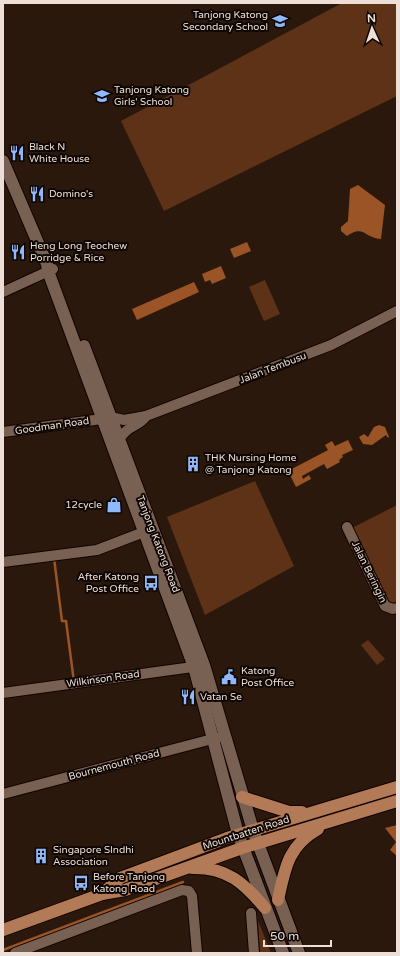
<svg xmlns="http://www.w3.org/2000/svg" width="400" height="956" viewBox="0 0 400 956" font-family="'Varela Round',sans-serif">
<rect width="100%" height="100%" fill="#2b180c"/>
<!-- green -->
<g fill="#5d3216">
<polygon points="342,3 397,3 397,96 164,211 121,121"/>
<polygon points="265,280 280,314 264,321 249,287"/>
<polygon points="255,481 294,566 205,615 167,517"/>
<polygon points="397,505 397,601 388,606 352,528"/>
<polygon points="368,640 385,659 377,665 361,645"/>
<polygon points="258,921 271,953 260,953"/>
</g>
<!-- water -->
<g fill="#9a5425">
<path d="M358,185L385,205L381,239C364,238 364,224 347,236L341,231V227L348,221L350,189Z"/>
<polygon points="247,242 251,251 234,258 230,249"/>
<polygon points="221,266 226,278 212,284 210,280 205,282 202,274"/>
<polygon points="194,282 199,292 137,320 132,309"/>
<polygon points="379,425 385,427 389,437 388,438 386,435 372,445 363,444 359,437 364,434 368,437 374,427"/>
<polygon points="348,440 353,450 342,455 343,457 339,460 340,462 327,469 324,464 302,476 303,479 309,475 311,479 296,487 288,471 328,450 325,445 332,441 335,446"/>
<polygon points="397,825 397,856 390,850 396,842 385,828"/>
</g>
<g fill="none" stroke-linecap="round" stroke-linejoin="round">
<!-- stream -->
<g stroke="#9a5425" stroke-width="2.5">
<polyline points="54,558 62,621 66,621 74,682"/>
<polyline points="3,950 183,882"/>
</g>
<!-- street casing -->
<g stroke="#130300" stroke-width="12">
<g id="street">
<polyline points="3,292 53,269"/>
<polyline points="110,417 124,420 146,416 331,345 397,311"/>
<polyline points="3,432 102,419"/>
<path d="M119,440C127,425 139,427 146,416"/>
<polyline points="347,527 385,606 393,609 397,608"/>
<polyline points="3,562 97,550 144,532"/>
<polyline points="3,693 200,666"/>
<polyline points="3,794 220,737"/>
<polyline points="251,913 254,953"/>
<polyline points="15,953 182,890 189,891 192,896 197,953"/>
</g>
</g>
<!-- secondary casing -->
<g stroke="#130300" stroke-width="14">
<g id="secondary">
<polyline points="3,161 47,264 48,271 194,667 238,834 283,953"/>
<polyline points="84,346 204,665 253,830 299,953"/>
</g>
</g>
<!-- primary casing -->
<g stroke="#130300" stroke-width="14">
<g id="primary">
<polyline points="242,797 289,812 302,812"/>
<path d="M192,868C227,867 244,883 265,908"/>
<polyline points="102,894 120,878 227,838 397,787"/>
<path d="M278,900C285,868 288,846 318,829"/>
<polyline points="3,930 102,894 125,890 242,848 397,801"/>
</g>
</g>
<!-- street -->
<use href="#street" stroke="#786052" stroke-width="10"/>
<!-- secondary -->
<use href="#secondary" stroke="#786052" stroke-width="12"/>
<!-- primary -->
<use href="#primary" stroke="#b37a57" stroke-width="12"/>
</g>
<!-- icons -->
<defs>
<g id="school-bare" transform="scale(1.2)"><path d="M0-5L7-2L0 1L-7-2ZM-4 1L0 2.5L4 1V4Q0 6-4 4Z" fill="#90b8fd" stroke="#0e0603" stroke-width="2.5" paint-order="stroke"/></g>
<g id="restaurant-bare" transform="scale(1.2)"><path d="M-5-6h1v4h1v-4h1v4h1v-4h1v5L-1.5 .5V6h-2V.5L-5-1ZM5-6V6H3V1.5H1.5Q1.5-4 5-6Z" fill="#90b8fd" stroke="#0e0603" stroke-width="2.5" paint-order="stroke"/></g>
<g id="building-bare" transform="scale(1.2)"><path d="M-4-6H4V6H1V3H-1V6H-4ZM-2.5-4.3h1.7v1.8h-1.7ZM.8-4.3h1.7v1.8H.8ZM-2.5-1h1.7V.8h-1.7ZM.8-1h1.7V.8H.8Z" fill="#90b8fd" stroke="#0e0603" stroke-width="2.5" paint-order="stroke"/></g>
<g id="shop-bare" transform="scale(1.2)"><path d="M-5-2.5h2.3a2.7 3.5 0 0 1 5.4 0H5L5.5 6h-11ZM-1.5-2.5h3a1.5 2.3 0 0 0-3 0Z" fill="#90b8fd" stroke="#0e0603" stroke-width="2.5" paint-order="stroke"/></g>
<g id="bus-bare" transform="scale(1.2)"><path d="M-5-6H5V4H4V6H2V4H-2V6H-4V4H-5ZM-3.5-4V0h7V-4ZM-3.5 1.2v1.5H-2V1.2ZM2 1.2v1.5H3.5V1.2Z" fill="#90b8fd" stroke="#0e0603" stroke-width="2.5" paint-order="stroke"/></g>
<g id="civic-bare" transform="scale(1.2)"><path d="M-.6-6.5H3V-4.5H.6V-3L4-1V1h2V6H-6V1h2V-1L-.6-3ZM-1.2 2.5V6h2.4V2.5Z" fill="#90b8fd" stroke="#0e0603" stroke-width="2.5" paint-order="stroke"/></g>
</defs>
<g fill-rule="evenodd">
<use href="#school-bare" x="280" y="21"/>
<use href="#school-bare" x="102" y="96"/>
<use href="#restaurant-bare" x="17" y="153"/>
<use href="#restaurant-bare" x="37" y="194"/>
<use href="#restaurant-bare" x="18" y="252"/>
<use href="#building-bare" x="193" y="464"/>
<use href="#shop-bare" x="114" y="505"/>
<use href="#bus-bare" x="151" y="583"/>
<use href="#civic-bare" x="229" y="677"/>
<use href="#restaurant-bare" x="188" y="697"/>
<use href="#building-bare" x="41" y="856"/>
<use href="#bus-bare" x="81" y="883"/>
</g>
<g text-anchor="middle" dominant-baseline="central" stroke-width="4" stroke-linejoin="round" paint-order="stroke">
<!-- poi labels -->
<g font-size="10" fill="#eddfd7" stroke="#0e0603" text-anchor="start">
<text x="268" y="15" text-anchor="end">Tanjong Katong<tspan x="268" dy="12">Secondary School</tspan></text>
<text x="114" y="90">Tanjong Katong<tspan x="114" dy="12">Girls' School</tspan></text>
<text x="29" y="147">Black N<tspan x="29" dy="12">White House</tspan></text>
<text x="49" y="194">Domino's</text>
<text x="30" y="246">Heng Long Teochew<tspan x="30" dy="12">Porridge &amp; Rice</tspan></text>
<text x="205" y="458">THK Nursing Home<tspan x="205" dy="12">@ Tanjong Katong</tspan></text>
<text x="102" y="505" text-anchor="end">12cycle</text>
<text x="139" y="577" text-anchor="end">After Katong<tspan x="139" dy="12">Post Office</tspan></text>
<text x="241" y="671">Katong<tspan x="241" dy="12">Post Office</tspan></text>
<text x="200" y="697">Vatan Se</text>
<text x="53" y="850">Singapore SIndhi<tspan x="53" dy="12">Association</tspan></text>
<text x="93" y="877">Before Tanjong<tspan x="93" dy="12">Katong Road</tspan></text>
</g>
<!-- street labels -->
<g font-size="10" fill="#eddfd7" stroke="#0e0603">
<text transform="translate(273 368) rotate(-21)">Jalan Tembusu</text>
<text transform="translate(52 426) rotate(-8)">Goodman Road</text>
<text transform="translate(158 544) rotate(69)">Tanjong Katong Road</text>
<text transform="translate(369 572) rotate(64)">Jalan Beringin</text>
<text transform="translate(103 679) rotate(-8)">Wilkinson Road</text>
<text transform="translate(114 765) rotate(-15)">Bournemouth Road</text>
<text transform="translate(246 833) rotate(-18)">Mountbatten Road</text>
</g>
</g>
<!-- border -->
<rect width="400" height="956" fill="none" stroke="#eddfd7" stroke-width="8"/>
<!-- north arrow -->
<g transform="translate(372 28) rotate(357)" stroke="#0e0603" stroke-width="3" paint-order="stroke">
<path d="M0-3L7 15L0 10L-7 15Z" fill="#eddfd7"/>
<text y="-6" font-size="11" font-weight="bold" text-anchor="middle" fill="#eddfd7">N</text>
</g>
<!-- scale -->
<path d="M264 940v6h67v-6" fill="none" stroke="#eddfd7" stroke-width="2"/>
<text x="270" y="940" font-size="12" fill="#eddfd7" stroke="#0e0603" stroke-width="3" paint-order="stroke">50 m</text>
</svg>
